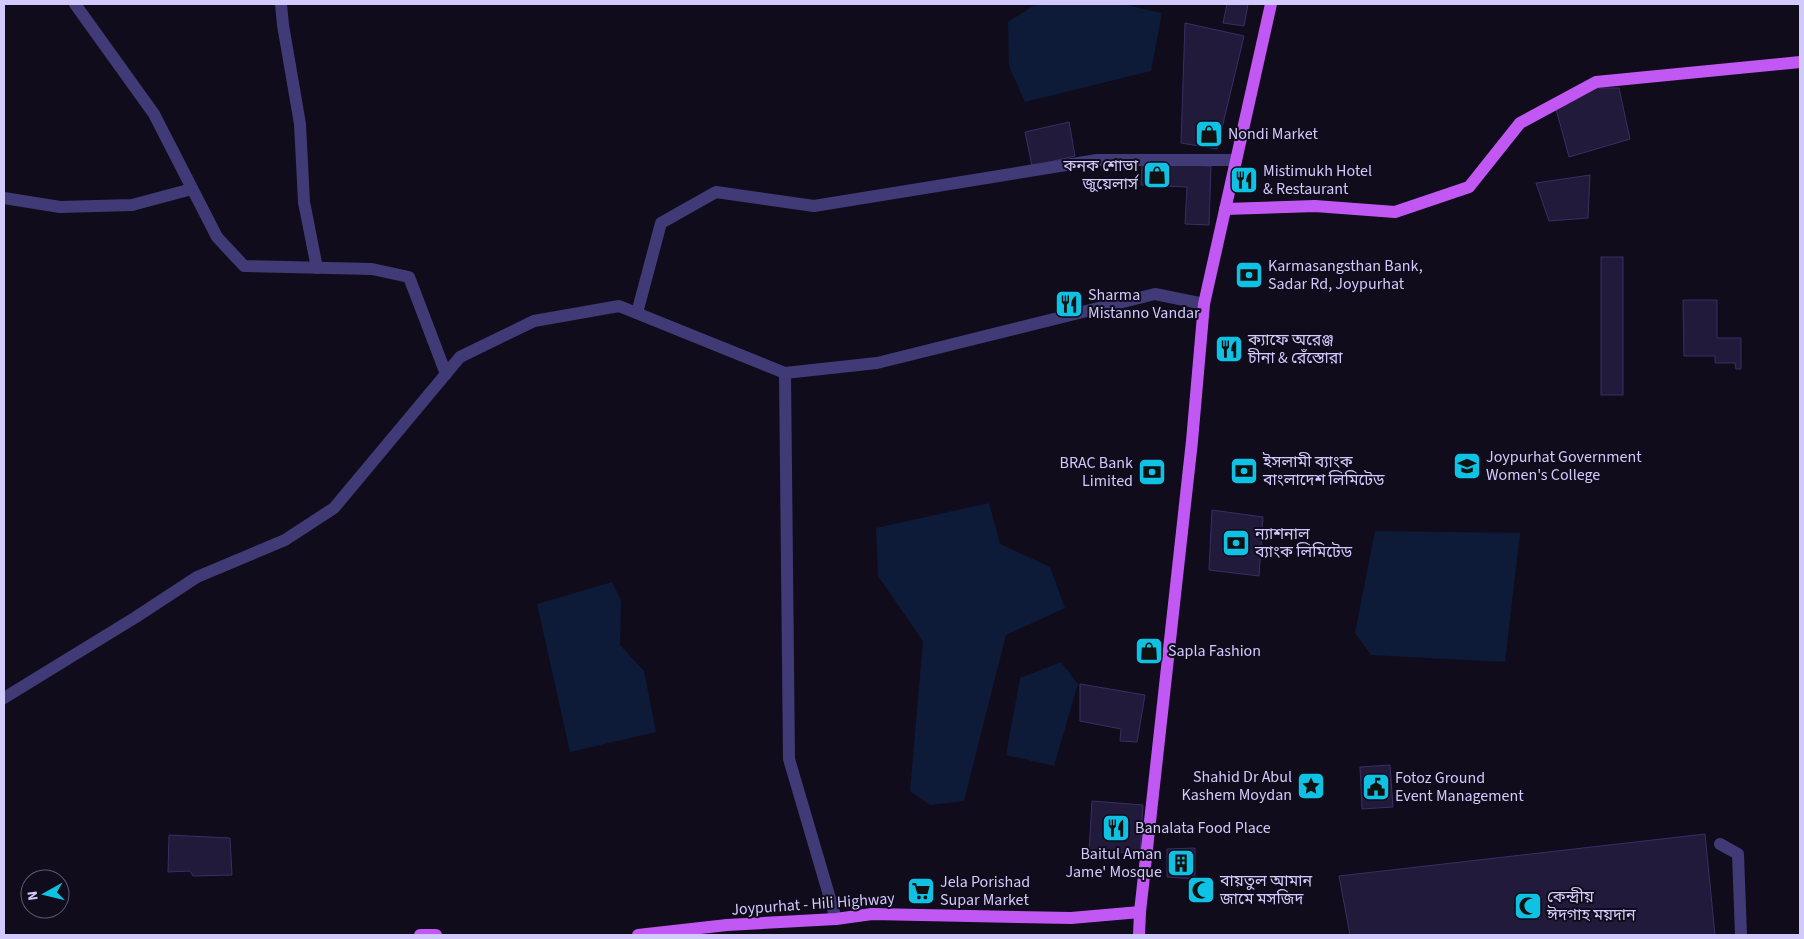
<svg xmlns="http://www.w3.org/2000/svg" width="1804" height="939" viewBox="0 0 1804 939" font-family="'Source Sans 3','Noto Sans Bengali',sans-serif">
<rect width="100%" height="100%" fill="#100c1b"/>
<!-- water -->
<g fill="#0d1b39">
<polygon points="1050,4 1122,4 1162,13 1151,71 1025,102 1009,66 1008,22 1033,6"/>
<polygon points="989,503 1000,544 1050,567 1065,608 1006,635 964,801 930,805 910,791 923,641 878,576 876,528"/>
<polygon points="1375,531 1520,533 1505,662 1371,655 1355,633"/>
<polygon points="612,582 621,600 620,645 644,671 656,732 570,752 537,604"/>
<polygon points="1061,662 1078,684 1054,766 1006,755 1020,678"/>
</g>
<!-- building -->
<g fill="#221a3b" stroke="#3b2d65">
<polygon points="1227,4 1248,4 1244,26 1223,23"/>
<polygon points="1185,23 1244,36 1217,149 1181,143"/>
<polygon points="1595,88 1619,88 1630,139 1569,157 1556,109"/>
<polygon points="1069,122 1075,156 1032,166 1025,132"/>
<polygon points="1142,163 1211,166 1209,225 1185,224 1187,187 1141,185"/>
<polygon points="1590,175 1588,218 1549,221 1536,183"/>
<rect x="1601" y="257" width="22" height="138"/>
<polygon points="1683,300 1717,300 1717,338 1741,338 1741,369 1736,369 1735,363 1715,363 1715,356 1684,356"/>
<polygon points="1212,510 1263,517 1259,576 1209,570"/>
<polygon points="1080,684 1145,695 1137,742 1120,741 1121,729 1080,721"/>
<polygon points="1390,765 1393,807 1362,809 1360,767"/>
<polygon points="1092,801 1143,805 1140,853 1089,851"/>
<polygon points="1705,834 1715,935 1350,935 1339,876"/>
<polygon points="169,835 230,838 232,875 193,876 190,871 168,872"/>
<polygon points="1195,848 1195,879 1167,877 1167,849"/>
</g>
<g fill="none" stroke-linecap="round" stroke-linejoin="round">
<!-- minor -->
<g stroke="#403a77" stroke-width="12">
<polyline points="75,4 154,114 217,237 244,266 372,269 409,277 446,374"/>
<polyline points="281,4 283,25 300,124 304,202 317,268"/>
<polyline points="4,198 60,207 132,205 192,189"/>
<polyline points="637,313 661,223 716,192 814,206 1097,160 1236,160"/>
<polyline points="785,373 789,759 836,919"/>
<polyline points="4,698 136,617 197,577 285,540 334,508 460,357 534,321 619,306 785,373 877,363 1155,294 1204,304"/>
<polyline points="1720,844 1738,854 1741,935"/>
</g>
<!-- major -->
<g stroke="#c258f4" stroke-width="12">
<polyline points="1225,209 1315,206 1395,212 1469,187 1520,123 1596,82 1800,62"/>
<polyline points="420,935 436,935"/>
<polyline points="638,935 727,925 836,919 872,914 1071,918 1140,912"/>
<polyline points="1139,935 1140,912 1192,441 1204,304 1271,4"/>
</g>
</g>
<!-- icons -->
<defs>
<g id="shop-square" transform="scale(1.4375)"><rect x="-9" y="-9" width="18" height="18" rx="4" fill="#0fc2e3" stroke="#100c1b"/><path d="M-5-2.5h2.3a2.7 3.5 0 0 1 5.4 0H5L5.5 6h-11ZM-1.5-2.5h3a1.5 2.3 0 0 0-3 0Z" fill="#111"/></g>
<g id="restaurant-square" transform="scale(1.4375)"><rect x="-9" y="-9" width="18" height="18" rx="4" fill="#0fc2e3" stroke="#100c1b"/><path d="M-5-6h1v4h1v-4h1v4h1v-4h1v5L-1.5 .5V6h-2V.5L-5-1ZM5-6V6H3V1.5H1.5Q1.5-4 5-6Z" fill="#111"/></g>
<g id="bank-square" transform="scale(1.4375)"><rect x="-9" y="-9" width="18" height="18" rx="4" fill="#0fc2e3" stroke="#100c1b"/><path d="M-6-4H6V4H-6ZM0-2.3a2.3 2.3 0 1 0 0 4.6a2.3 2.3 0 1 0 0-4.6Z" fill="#111"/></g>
<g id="university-square" transform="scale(1.4375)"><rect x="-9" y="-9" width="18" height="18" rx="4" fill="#0fc2e3" stroke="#100c1b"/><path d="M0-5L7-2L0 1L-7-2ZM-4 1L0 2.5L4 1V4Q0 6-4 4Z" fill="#111"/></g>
<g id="sight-square" transform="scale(1.4375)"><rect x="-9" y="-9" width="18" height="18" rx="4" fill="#0fc2e3" stroke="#100c1b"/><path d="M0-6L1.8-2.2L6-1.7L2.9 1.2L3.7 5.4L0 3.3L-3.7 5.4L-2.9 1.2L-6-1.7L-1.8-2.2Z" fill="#111"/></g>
<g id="civic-square" transform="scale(1.4375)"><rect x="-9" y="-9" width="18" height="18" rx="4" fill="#0fc2e3" stroke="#100c1b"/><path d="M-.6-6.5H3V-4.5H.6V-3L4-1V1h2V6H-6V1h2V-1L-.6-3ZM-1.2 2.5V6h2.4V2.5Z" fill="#111"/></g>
<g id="building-square" transform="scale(1.4375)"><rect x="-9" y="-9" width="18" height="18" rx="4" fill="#0fc2e3" stroke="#100c1b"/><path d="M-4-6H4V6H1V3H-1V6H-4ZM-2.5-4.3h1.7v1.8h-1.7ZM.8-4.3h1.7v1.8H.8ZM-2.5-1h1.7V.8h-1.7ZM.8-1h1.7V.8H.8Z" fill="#111"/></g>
<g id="mosque-square" transform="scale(1.4375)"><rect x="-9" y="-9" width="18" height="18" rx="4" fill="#0fc2e3" stroke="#100c1b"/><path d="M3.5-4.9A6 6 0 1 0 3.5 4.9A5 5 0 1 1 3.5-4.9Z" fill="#111"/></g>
<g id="supermarket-square" transform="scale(1.4375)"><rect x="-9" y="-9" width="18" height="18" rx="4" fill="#0fc2e3" stroke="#100c1b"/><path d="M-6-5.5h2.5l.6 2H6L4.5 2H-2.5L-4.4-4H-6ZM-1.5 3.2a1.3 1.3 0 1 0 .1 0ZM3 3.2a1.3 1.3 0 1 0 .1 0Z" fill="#111"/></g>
</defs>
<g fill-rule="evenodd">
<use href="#shop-square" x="1209" y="134"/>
<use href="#shop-square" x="1157" y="175"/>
<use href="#restaurant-square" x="1244" y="180"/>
<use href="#bank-square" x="1249" y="275"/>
<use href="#restaurant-square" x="1069" y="304"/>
<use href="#restaurant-square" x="1229" y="349"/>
<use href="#university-square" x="1467" y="466"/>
<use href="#bank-square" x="1244" y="471"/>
<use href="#bank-square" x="1152" y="472"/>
<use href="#bank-square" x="1236" y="543"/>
<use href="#shop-square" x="1149" y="651"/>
<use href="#sight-square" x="1311" y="786"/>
<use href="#civic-square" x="1376" y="787"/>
<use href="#restaurant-square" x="1116" y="828"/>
<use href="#building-square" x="1181" y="863"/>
<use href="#mosque-square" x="1201" y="890"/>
<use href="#supermarket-square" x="921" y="891"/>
<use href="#mosque-square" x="1528" y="906"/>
</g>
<g text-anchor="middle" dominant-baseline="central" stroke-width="4" stroke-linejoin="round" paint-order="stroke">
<!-- poi labels -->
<g font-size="16" fill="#d2cafc" stroke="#100c1b" text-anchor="start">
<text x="1228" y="134">Nondi Market</text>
<text x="1138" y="166" text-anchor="end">কনক শোভা<tspan x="1138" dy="18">জুয়েলার্স</tspan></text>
<text x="1263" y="171">Mistimukh Hotel<tspan x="1263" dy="18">&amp; Restaurant</tspan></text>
<text x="1268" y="266">Karmasangsthan Bank,<tspan x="1268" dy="18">Sadar Rd, Joypurhat</tspan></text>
<text x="1088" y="295">Sharma<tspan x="1088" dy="18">Mistanno Vandar</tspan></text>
<text x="1248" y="340">ক্যাফে অরেঞ্জ<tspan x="1248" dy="18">চীনা &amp; রেঁস্তোরা</tspan></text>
<text x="1486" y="457">Joypurhat Government<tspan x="1486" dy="18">Women's College</tspan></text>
<text x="1263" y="462">ইসলামী ব্যাংক<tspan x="1263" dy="18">বাংলাদেশ লিমিটেড</tspan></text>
<text x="1133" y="463" text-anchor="end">BRAC Bank<tspan x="1133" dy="18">Limited</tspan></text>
<text x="1255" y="534">ন্যাশনাল<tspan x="1255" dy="18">ব্যাংক লিমিটেড</tspan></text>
<text x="1168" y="651">Sapla Fashion</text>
<text x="1292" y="777" text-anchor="end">Shahid Dr Abul<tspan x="1292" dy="18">Kashem Moydan</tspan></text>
<text x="1395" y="778">Fotoz Ground<tspan x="1395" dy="18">Event Management</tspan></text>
<text x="1135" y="828">Banalata Food Place</text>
<text x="1162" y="854" text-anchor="end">Baitul Aman<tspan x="1162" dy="18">Jame' Mosque</tspan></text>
<text x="1220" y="881">বায়তুল আমান<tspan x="1220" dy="18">জামে মসজিদ</tspan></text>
<text x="940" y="882">Jela Porishad<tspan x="940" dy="18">Supar Market</tspan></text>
<text x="1547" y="897">কেন্দ্রীয়<tspan x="1547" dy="18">ঈদগাহ ময়দান</tspan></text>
</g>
<!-- street labels -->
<g font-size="16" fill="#d2cafc" stroke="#100c1b">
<text transform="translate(813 904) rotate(-4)">Joypurhat - Hili Highway</text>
</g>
</g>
<!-- border -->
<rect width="1804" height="939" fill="none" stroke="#d2cafc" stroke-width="10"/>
<!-- north arrow -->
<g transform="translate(45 894) rotate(262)"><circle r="24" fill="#100c1b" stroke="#5e5875"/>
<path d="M0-4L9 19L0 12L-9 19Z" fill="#0fc2e3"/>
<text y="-8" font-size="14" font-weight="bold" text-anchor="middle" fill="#d2cafc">N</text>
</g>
</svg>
